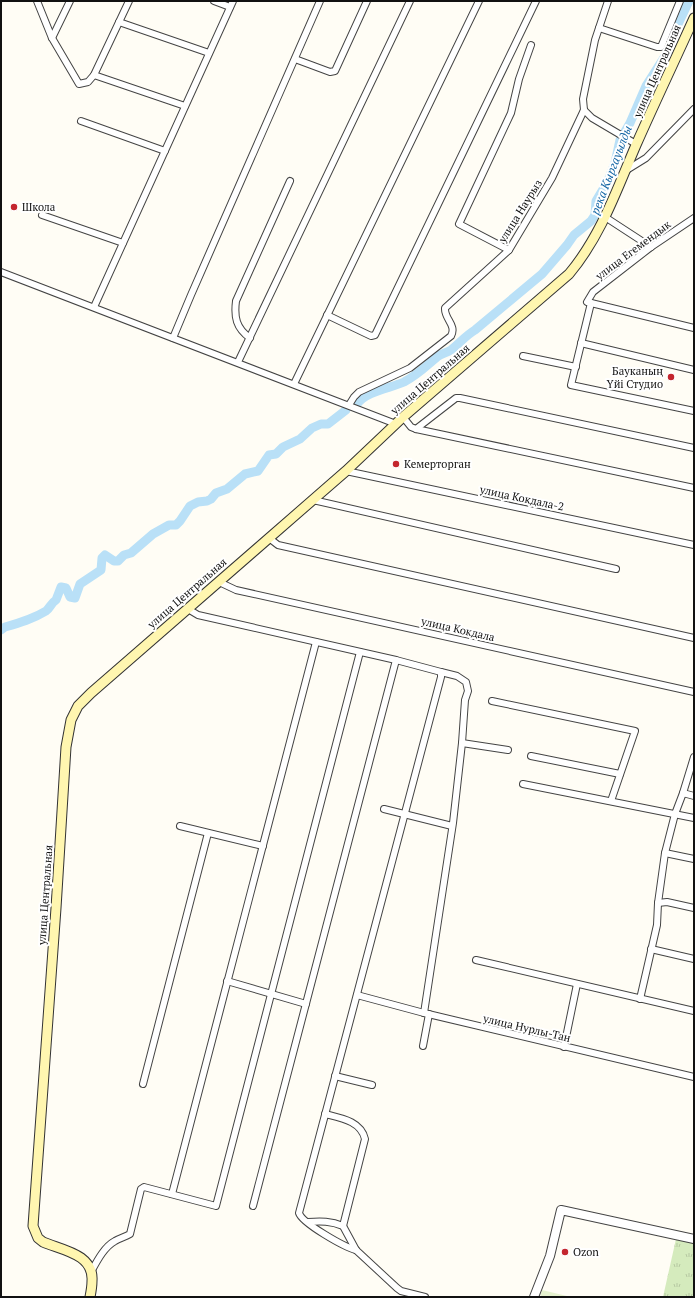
<svg xmlns="http://www.w3.org/2000/svg" width="695" height="1298" viewBox="0 0 695 1298" font-family="'PT Serif',serif">
<defs>
<pattern id="park-tufts" width="24" height="20" patternUnits="userSpaceOnUse"><rect width="24" height="20" fill="#d5ebbd"/><path d="M3 7l-1-3M5 7V3M7 7l1-3M15 17l-1-3M17 17v-4M19 17l1-3" fill="none" stroke="#b6c8a1"/></pattern>
</defs>
<rect width="100%" height="100%" fill="#fffdf5"/>
<!-- park -->
<polygon fill="url(#park-tufts)" points="676,1239 694,1243 694,1297 663,1297"/>
<!-- pitch -->
<polygon fill="#e6f2cf" points="542,1290 571,1297 540,1297"/>
<g fill="none" stroke-linecap="round" stroke-linejoin="round">
<!-- river -->
<g stroke="#b9e0f7" stroke-width="9">
<path d="M357,404C366,391 391,388 404,382C419,374 425,367 437,357C441,354 446,353 451,350C459,344 465,336 475,330L542,274L567,245L574,235L591,221L595,215L596,201L608,181L615,163L620,140L630,123L646,86L667,53L669,43L689,1"/>
<path d="M1,630L5,627C19,623 33,619 46,611C50,608 51,603 56,600L61,587L66,588L70,597L75,598L80,584L101,570L102,558L105,555L114,561H118L124,555L131,553L153,534L169,525H176L180,521L190,506L198,502L207,501L211,499L216,493L227,489L245,474L258,471L269,455L276,454L283,447L300,439L312,428L321,424H328L346,410"/>
</g>
<!-- minor casing -->
<g stroke="#444" stroke-width="8">
<g id="minor">
<polyline points="37,1 52,38 79,84 88,82 94,75 129,1"/>
<polyline points="214,1 230,7"/>
<polyline points="119,22 209,53"/>
<polyline points="599,28 657,47 661,47 680,1"/>
<polyline points="52,38 70,1"/>
<polyline points="295,59 330,72 335,71 367,1"/>
<polyline points="94,75 185,106"/>
<polyline points="584,110 592,118 636,144"/>
<polyline points="81,121 165,151"/>
<polyline points="625,171 646,158 694,109"/>
<polyline points="42,215 123,243"/>
<polyline points="605,217 651,247"/>
<polyline points="694,218 651,247 593,292 587,302 694,328"/>
<polyline points="509,250 459,224 511,113 519,79 531,45"/>
<polyline points="1,272 396,424"/>
<polyline points="591,303 571,385 694,411"/>
<polyline points="94,307 233,1"/>
<polyline points="327,315 371,336 375,335 536,1"/>
<polyline points="173,338 191,295 320,1"/>
<path d="M250,338C236,328 234,317 236,301L290,181"/>
<polyline points="581,343 694,370"/>
<polyline points="523,356 576,367"/>
<polyline points="238,362 410,1"/>
<polyline points="294,384 479,1"/>
<path d="M349,405L354,397L359,392L410,368L451,336C457,325 444,319 445,308L509,250L552,178L584,110L583,99L595,40L608,1"/>
<polyline points="403,417 411,427 416,429 694,488"/>
<polyline points="416,429 456,398 460,398 694,448"/>
<polyline points="346,471 694,545"/>
<polyline points="313,500 616,569"/>
<polyline points="269,538 278,545 694,638"/>
<polyline points="219,582 236,590 694,692"/>
<path d="M188,609L198,615L396,660L441,672V677L299,1213C302,1223 344,1247 356,1250"/>
<polyline points="492,701 635,731 611,801"/>
<polyline points="462,743 508,750"/>
<polyline points="531,756 620,774"/>
<polyline points="523,784 694,818"/>
<polyline points="683,793 694,796"/>
<polyline points="384,809 452,826"/>
<polyline points="180,826 263,846"/>
<polyline points="665,853 694,859"/>
<polyline points="658,903 667,902 694,908"/>
<polyline points="651,949 694,959"/>
<polyline points="476,960 694,1011"/>
<polyline points="227,981 306,1004"/>
<polyline points="357,995 424,1013 694,1077"/>
<polyline points="640,999 657,925 658,903 665,853 675,814 683,793 694,757"/>
<polyline points="424,1013 453,823 462,743 465,700 468,691 466,682 457,676 441,672"/>
<polyline points="423,1046 429,1014"/>
<polyline points="564,1047 577,984"/>
<polyline points="335,1076 372,1085"/>
<polyline points="143,1084 208,833"/>
<path d="M325,1114C341,1118 361,1121 365,1139L343,1226"/>
<polyline points="172,1194 316,642"/>
<polyline points="253,1206 396,660"/>
<path d="M308,1222C321,1221 331,1221 343,1226L356,1250L397,1288L401,1291L425,1297"/>
<path d="M91,1272C97,1261 104,1247 115,1241C120,1238 125,1237 130,1234L141,1189L144,1187L216,1206L360,652"/>
</g>
</g>
<!-- tertiary casing -->
<g stroke="#444" stroke-width="10">
<polyline id="tertiary" points="534,1297 550,1256 561,1210 694,1239"/>
</g>
<!-- secondary casing -->
<g stroke="#333" stroke-width="11">
<path id="secondary" d="M90,1297C91,1292 92,1287 92,1281C94,1254 62,1250 43,1242L38,1238L33,1226L56,908L66,747L71,720L78,706L91,693L346,471L403,417L569,274C601,236 617,189 636,145C655,102 675,60 694,18"/>
</g>
<!-- minor -->
<use href="#minor" stroke="#fff" stroke-width="6"/>
<!-- tertiary -->
<use href="#tertiary" stroke="#fff" stroke-width="8"/>
<!-- secondary -->
<use href="#secondary" stroke="#fff6b0" stroke-width="9"/>
</g>
<!-- markers -->
<g fill="#c4262e" stroke="#fff" stroke-width="1.5">
<circle cx="14" cy="207" r="4"/>
<circle cx="671" cy="377" r="4"/>
<circle cx="396" cy="464" r="4"/>
<circle cx="565" cy="1252" r="4"/>
</g>
<g text-anchor="middle" dominant-baseline="central" stroke-width="4" stroke-linejoin="round" paint-order="stroke">
<!-- street labels -->
<g font-size="11" fill="#111" stroke="#fff">
<text transform="translate(657 71) rotate(-66)">улица Центральная</text>
<text transform="translate(520 211) rotate(-58)">улица Наурыз</text>
<text transform="translate(633 250) rotate(-37)">улица Егемендык</text>
<text transform="translate(430 379) rotate(-41)">улица Центральная</text>
<text transform="translate(522 498) rotate(12)">улица Кокдала-2</text>
<text transform="translate(187 593) rotate(-41)">улица Центральная</text>
<text transform="translate(458 629) rotate(13)">улица Кокдала</text>
<text transform="translate(45 895) rotate(-86)">улица Центральная</text>
<text transform="translate(527 1028) rotate(13)">улица Нурлы-Тан</text>
</g>
<!-- poi labels -->
<g font-size="11" fill="#111" stroke="#fff" text-anchor="start">
<text x="22" y="207">Школа</text>
<text x="663" y="371" text-anchor="end">Бауканың<tspan x="663" dy="13">Үйі Студио</tspan></text>
<text x="404" y="464">Кемерторган</text>
<text x="573" y="1252">Ozon</text>
</g>
<!-- water labels -->
<g font-size="12" font-style="italic" fill="#1768a6" stroke="#fff">
<text transform="translate(611 170) rotate(-69)">река Кыргауылды</text>
</g>
</g>
<!-- border -->
<rect width="695" height="1298" fill="none" stroke="#111111" stroke-width="4"/>
</svg>
